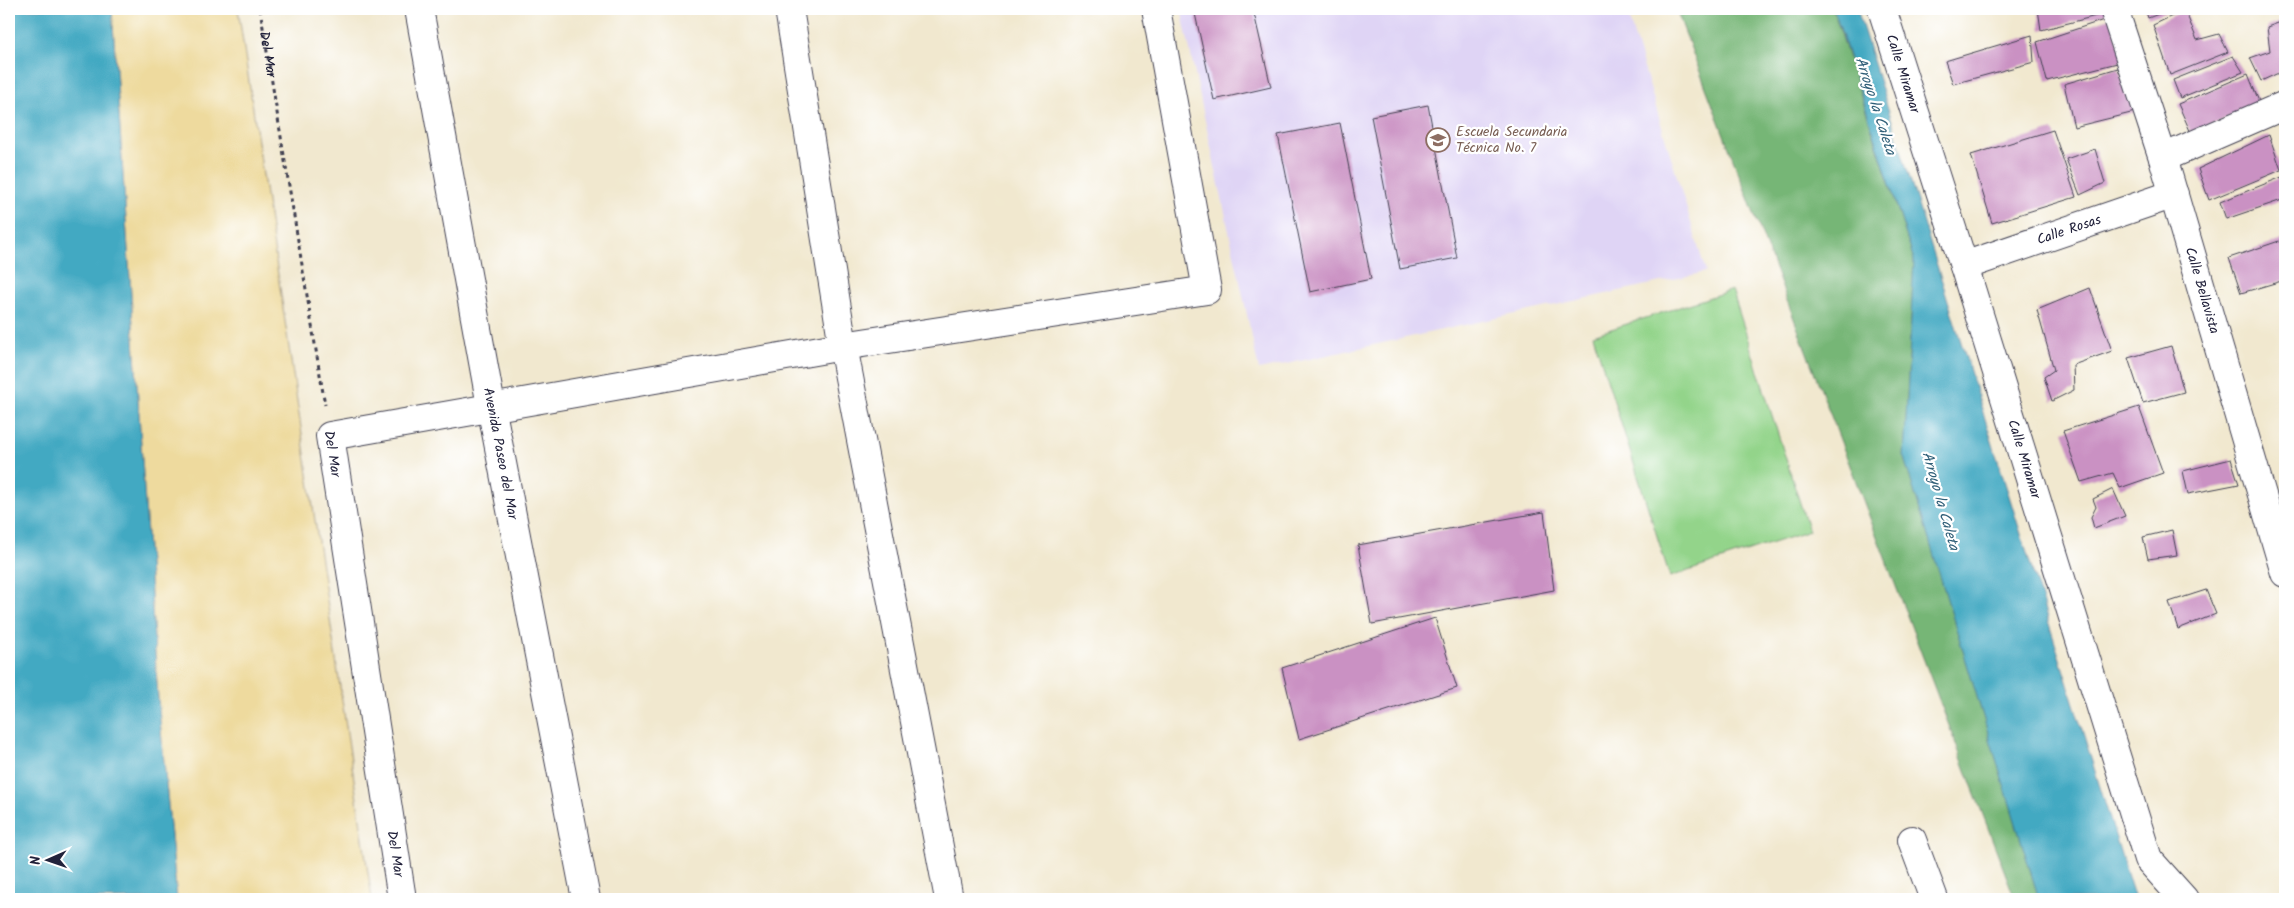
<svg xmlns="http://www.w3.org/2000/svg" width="2294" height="908" viewBox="0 0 2294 908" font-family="Kalam,sans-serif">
<rect width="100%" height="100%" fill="#fff"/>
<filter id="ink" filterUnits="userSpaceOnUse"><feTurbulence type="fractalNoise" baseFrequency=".02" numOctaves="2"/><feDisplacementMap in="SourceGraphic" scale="10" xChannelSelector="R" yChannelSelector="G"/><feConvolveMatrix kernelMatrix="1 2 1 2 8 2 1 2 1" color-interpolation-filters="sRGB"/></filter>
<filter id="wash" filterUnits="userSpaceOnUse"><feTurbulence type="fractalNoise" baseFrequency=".0096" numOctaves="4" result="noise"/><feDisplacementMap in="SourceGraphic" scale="20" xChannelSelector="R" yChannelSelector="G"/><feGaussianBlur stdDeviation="1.12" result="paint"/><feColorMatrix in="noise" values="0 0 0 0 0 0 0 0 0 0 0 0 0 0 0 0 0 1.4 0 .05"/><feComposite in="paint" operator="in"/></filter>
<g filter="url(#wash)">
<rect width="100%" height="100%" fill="#f1e8cf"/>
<!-- built -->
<polygon fill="#dfd4f5" points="1181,9 1626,9 1706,272 1259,370"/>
<!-- green -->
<polygon fill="#93d48a" stroke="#5a7b62" points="1732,290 1809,531 1670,577 1593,335"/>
<!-- forest -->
<polygon fill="#76b676" stroke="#4c6c58" points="1676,9 1833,9 1914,260 1904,458 2039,899 2015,899"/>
<!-- sand -->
<polygon fill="#eeda9e" stroke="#887e6c" points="112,9 238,9 372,899 177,899 158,699"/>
<!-- water -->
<g fill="#42a9c2" stroke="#32667e">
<polygon points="9,9 112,9 158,699 177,899 9,899"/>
<polygon points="1834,9 1857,9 2135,899 2039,899 1904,458 1914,260"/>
</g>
<g id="blocks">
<!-- building -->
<g fill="#ca91c3">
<polygon points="1194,9 1253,9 1271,87 1214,100"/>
<polygon points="2038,9 2106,9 2108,13 2041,30"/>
<polygon points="2145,9 2172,9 2148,18"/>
<polygon points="2185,10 2197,40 2219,34 2228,52 2170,75 2153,25"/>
<polygon points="2110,18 2125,61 2047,81 2037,42"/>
<polygon points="2281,22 2285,34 2285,70 2261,81 2250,58 2270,51 2267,27"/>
<polygon points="2032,35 2034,62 1953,84 1945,61"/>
<polygon points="2233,56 2243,72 2180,98 2173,80"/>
<polygon points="2118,68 2135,112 2074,127 2064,84"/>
<polygon points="2248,74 2260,104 2191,133 2178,104"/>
<polygon points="1428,105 1457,258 1400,269 1371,116"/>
<polygon points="1340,123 1371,279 1310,292 1278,135"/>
<polygon points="2053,130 2076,197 1992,223 1971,155"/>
<polygon points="2269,135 2281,170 2209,200 2198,169"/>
<polygon points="2095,149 2105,183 2080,195 2066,159"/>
<polygon points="2282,177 2285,199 2226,219 2220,202"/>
<polygon points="2285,239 2285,280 2241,293 2229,258"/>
<polygon points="2090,288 2112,351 2073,365 2074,390 2052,401 2044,377 2054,370 2037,310"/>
<polygon points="2171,346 2184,392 2143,403 2128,358"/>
<polygon points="2139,407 2163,473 2120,488 2113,473 2081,482 2063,431"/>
<polygon points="2231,459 2239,484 2188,494 2183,471"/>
<polygon points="2113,489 2125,516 2094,528 2091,517 2096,507 2093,499"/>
<polygon points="1544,512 1554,590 1372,624 1358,545"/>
<polygon points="2172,530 2177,555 2148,559 2143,537"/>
<polygon points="2206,590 2216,614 2178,629 2169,602"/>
<polygon points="1435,618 1457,688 1299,739 1282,668"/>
</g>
</g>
</g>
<g filter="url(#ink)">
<use href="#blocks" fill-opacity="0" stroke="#414051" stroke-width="1"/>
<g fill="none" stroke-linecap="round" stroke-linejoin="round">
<!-- minor casing -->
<g stroke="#414051" stroke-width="30">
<g id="minor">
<path id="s2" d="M419,9L491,406L586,899"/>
<polyline points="789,9 843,346 949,899"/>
<path id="s3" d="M1882,9L1964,266L2148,859L2184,899"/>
<path id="s4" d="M2114,9L2163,158L2285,573"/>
<polyline points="2163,158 2285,105"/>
<path id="s5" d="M1964,266L2174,194"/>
<polyline points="1912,840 1934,899"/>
<polyline points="402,899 330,436 843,346 1207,290 1156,9"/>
</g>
</g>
<!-- path -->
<path stroke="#414051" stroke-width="3" stroke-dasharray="4 4" stroke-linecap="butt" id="s1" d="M260,9L325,405"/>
<!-- minor -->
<use href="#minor" stroke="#fff" stroke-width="28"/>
</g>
</g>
<!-- icons -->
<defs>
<g id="school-ring" transform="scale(1.25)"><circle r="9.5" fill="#fff" stroke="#8d6e63" stroke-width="1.5"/><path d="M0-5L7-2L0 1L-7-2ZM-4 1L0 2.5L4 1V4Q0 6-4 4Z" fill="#8d6e63"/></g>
</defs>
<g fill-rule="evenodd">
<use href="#school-ring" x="1438" y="140"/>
</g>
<g text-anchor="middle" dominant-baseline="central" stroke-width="4.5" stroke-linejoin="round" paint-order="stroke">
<!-- street labels -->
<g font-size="14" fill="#22223b" stroke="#fff">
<text stroke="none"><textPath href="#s1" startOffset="46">Del Mar</textPath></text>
<text stroke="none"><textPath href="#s3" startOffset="68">Calle Miramar</textPath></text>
<text stroke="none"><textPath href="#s5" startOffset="111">Calle Rosas</textPath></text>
<text stroke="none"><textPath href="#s4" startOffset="295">Calle Bellavista</textPath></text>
<text transform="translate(332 454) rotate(81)">Del Mar</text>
<text stroke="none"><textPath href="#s2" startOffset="452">Avenida Paseo del Mar</textPath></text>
<text stroke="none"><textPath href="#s3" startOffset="472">Calle Miramar</textPath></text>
<text transform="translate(395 854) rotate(81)">Del Mar</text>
</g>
<!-- education labels -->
<g font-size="14" fill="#785e54" stroke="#fff" text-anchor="start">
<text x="1456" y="132">Escuela Secundaria<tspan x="1456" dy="16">Técnica No. 7</tspan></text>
</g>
<!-- water labels -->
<g font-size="15" font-style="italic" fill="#305f78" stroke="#fff">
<text transform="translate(1875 106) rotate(72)">Arroyo la Caleta</text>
<text transform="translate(1940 501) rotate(74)">Arroyo la Caleta</text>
</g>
</g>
<!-- margin -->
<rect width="2294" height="908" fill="none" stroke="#fff" stroke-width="30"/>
<!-- north arrow -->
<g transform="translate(48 860) rotate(268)" stroke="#ffffff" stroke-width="4" paint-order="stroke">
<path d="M0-4L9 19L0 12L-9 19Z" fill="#22223b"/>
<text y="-8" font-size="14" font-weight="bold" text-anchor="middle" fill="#22223b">N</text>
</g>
</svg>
